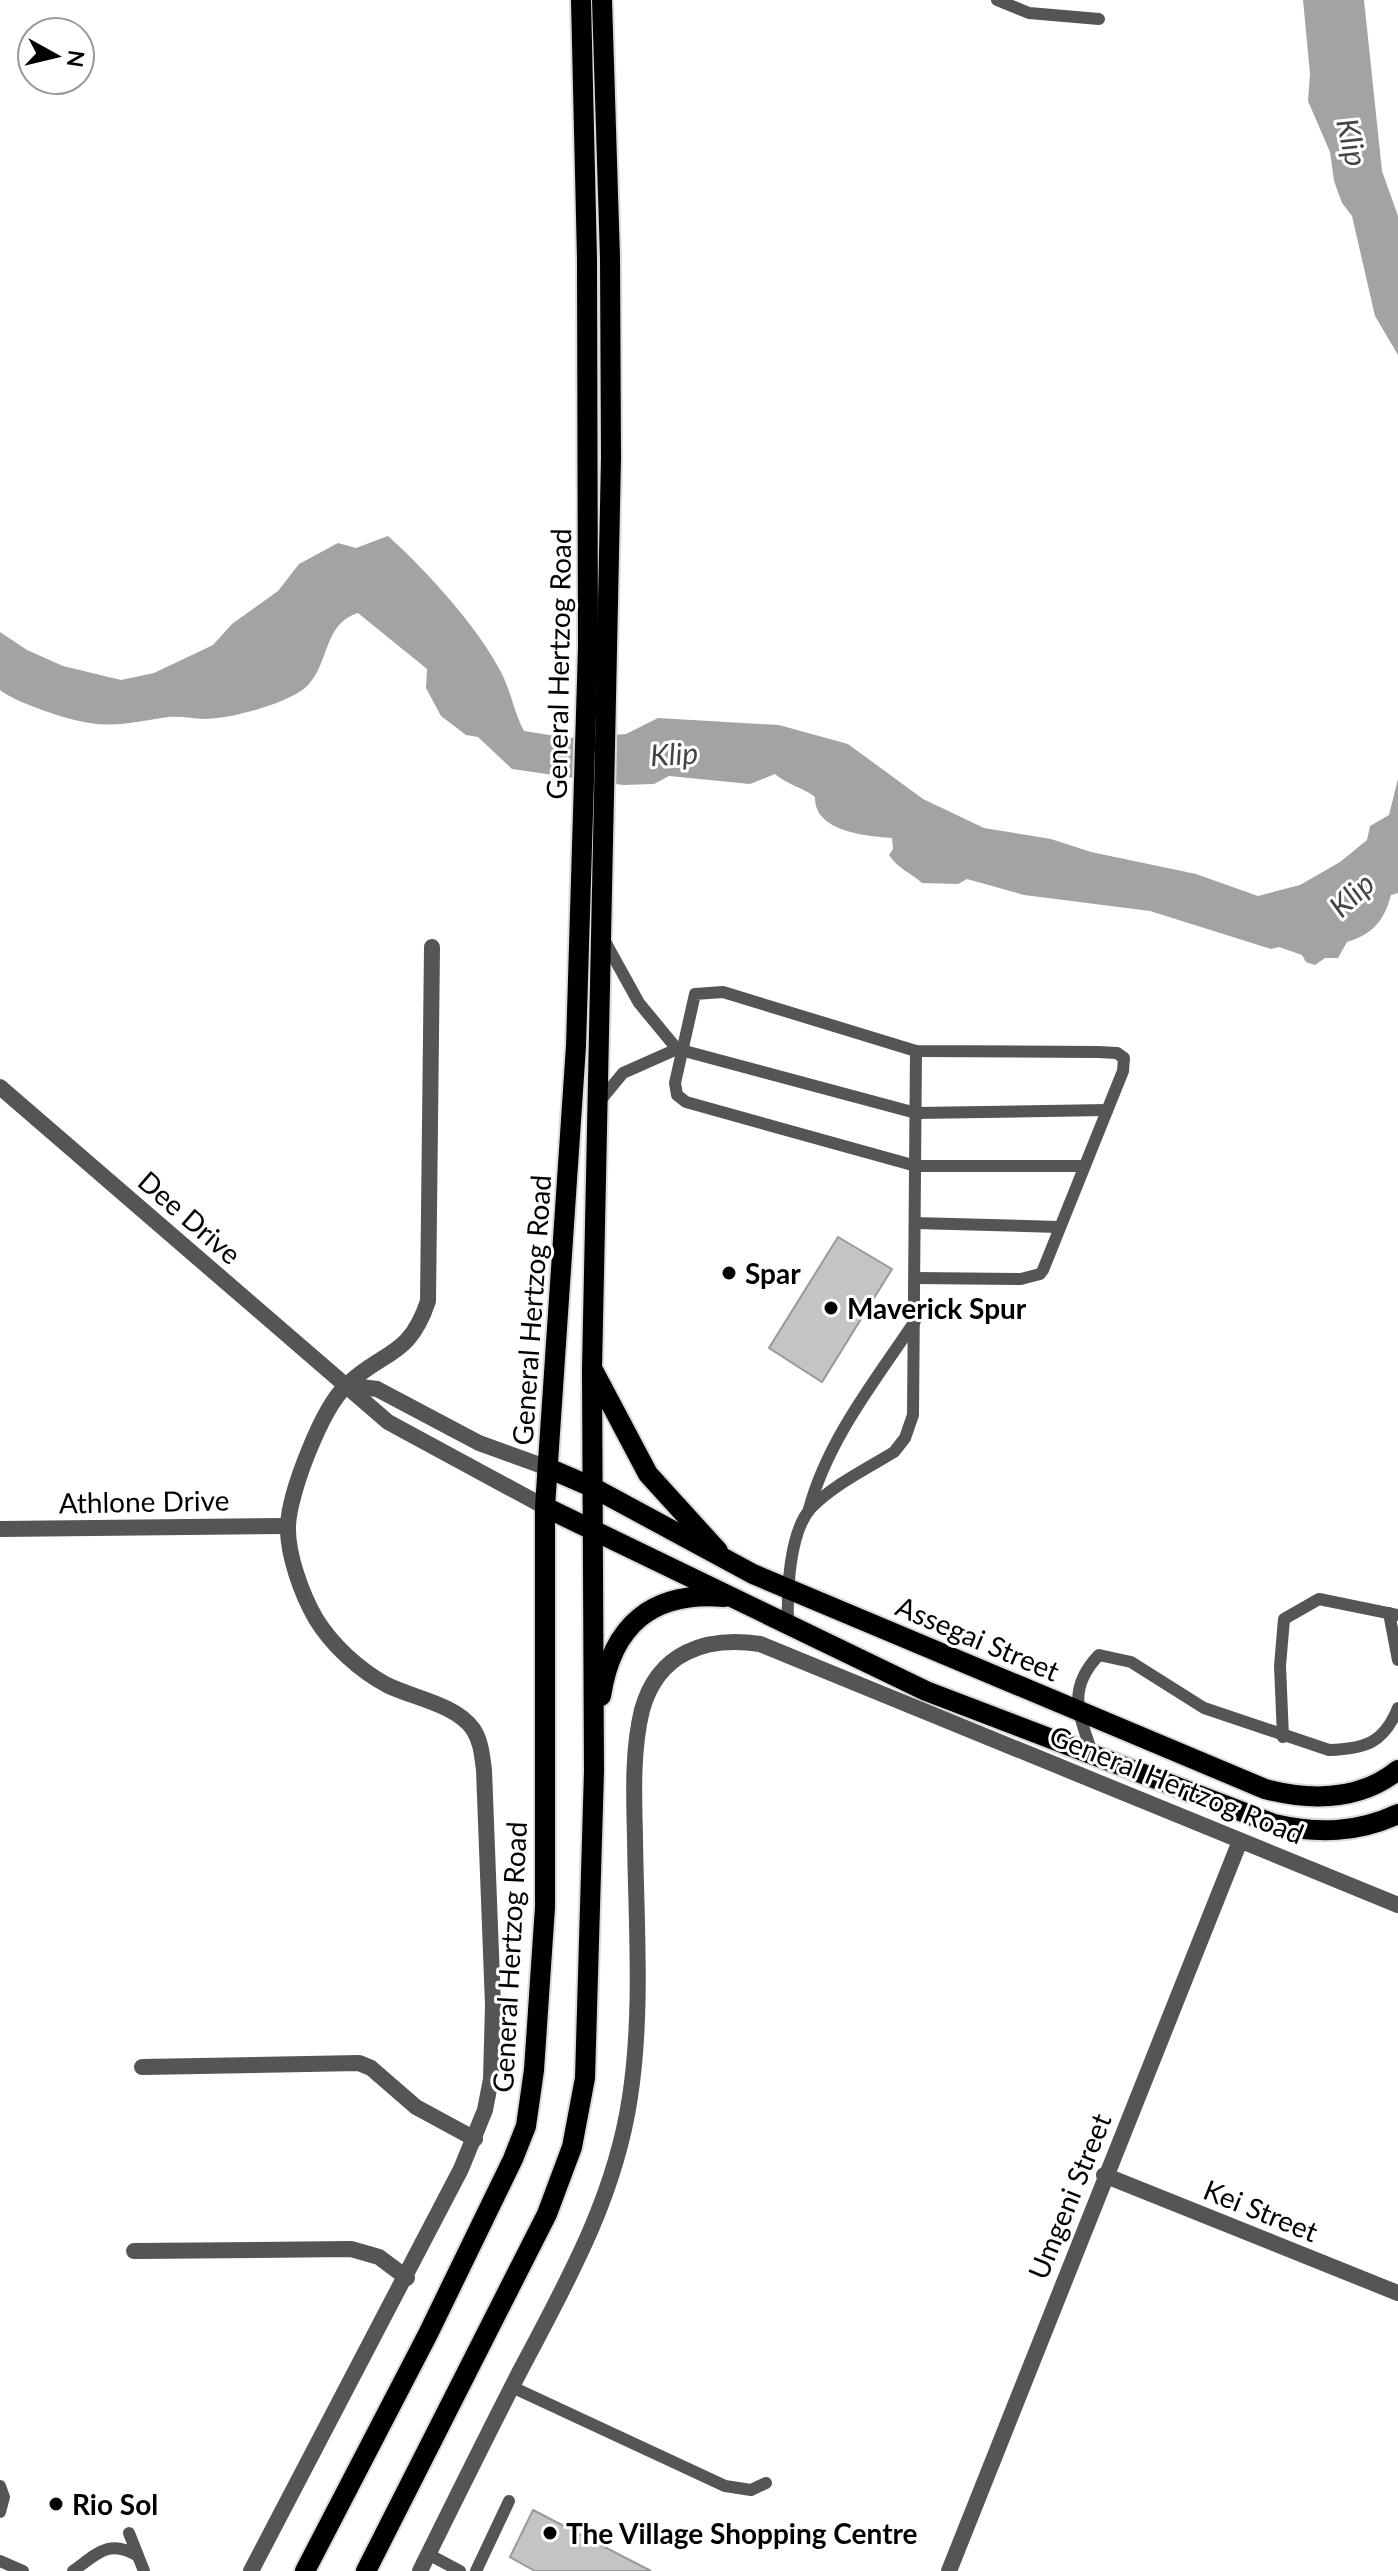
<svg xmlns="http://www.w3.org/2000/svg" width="1398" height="2571" viewBox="0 0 1398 2571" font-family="Lato,sans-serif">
<rect width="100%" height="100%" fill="#fff"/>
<!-- water -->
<g fill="#a3a3a3">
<polygon points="1303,0 1364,0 1382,171 1398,216 1398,355 1375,316 1352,216 1342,203 1334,181 1330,152 1308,101 1310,74"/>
<path d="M388,536C426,570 479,628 502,674C511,692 514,712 524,731L568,738L626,734L658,718L779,725L848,744L923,799L984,828L1051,839L1091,852L1196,874L1258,896L1300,885L1340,862L1367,840L1370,826L1389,815L1398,779V893L1391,895C1384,921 1373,934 1347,942L1338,958H1325L1315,965L1306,962L1302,955L1279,947L1271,949L1150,911L1024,895L967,879L958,884L922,883C910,872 898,869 889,855L893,849L892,838C867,836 814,832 815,797C802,787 788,785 775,774L750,784L669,776L654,784L623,785L512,769L478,737L466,735L441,716L426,688L427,669L358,613C323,624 330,662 308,685C291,703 230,719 205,719C193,719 181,716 169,717C142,720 118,728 90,723C68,720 16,703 0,690V632L27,650L63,666L121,680L154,673L213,645L232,624L278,591L299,564L338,543L356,548Z"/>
</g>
<!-- building -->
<g fill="#c4c4c4" stroke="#999" stroke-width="2">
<polygon points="838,1237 892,1269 822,1382 769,1348"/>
<polygon points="533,2510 651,2571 535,2571 510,2557"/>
</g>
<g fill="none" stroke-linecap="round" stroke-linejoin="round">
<!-- primary casing -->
<g stroke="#dbdbdb" stroke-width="24">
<g id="primary">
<polyline points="594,1372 648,1474 718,1551"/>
<path d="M548,1468L592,1487L753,1574L1265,1789C1311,1801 1359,1801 1398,1770"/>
<path d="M545,1507L926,1691L1274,1824C1318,1834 1357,1833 1398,1814"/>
<path d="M601,1696C612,1625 652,1591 724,1597"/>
<polyline points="305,2571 428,2334 513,2159 526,2126 534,2070 545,1907 545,1507 576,1046 588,647 587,259 581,0"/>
<polyline points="366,2571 547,2214 572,2147 585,2078 594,1771 592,1369 611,458 610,258 602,0"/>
</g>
</g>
<!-- service -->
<g stroke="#555" stroke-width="12">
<polyline points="997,0 1029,13 1099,19"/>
<polyline points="603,938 639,1003 677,1049 916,1113 1107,1110"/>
<polyline points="599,1102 623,1073 677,1049"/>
<polyline points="915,1223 1059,1227"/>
<polyline points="915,1278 1021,1279 1040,1274 1043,1270 1123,1071 1124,1058 1117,1053 1098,1052 916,1051 723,992 695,994 675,1083 677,1095 686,1102 916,1166 1085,1166"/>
<path d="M809,1509C828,1439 875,1381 915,1321"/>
<polyline points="1389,1613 1398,1660"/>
<path d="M788,1623C787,1592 789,1532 811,1508C833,1485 868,1468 894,1452L905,1438L913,1415L916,1051"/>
<polyline points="1283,1737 1280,1666 1284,1619 1319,1599 1398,1615"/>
<path d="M1093,1755C1079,1715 1066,1689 1099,1655L1131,1662L1204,1708L1329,1750C1365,1749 1384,1743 1398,1708"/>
<polyline points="512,2387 725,2486 751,2490 766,2483"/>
<polyline points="0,2486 4,2497 0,2512"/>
<polyline points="129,2533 144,2571"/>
<polyline points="428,2554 460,2571"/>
<polyline points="0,2561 23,2571"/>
<path d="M73,2571C97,2554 109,2538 138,2556"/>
<polyline points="476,2571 509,2501"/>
</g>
<!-- minor -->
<g stroke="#555" stroke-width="16">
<polyline points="0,1529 288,1526"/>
<polyline points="142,2067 359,2063 371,2068 416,2107 475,2139"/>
<polyline points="1104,2175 1398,2293"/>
<polyline points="134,2251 351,2249 379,2257 407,2278"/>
<path d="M251,2571L461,2169L485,2110L491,2079L493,2005L484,1770C482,1755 481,1741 473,1729C455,1704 413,1698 387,1685C359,1670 332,1645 316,1619C302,1595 287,1554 288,1526C289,1493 322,1408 346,1386C382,1350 409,1359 428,1301L432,947"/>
<path d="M420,2571C453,2504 486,2437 520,2371C567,2282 615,2198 630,2097C643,2012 636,1923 635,1837C634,1797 632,1750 642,1710C658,1652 706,1636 760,1644L1398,1905"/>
<polyline points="949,2571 1240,1841"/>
</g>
<!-- tertiary -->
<g stroke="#555" stroke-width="16">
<polyline points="0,1087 388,1422 545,1507"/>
<polyline points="346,1385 377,1389 479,1443 548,1468"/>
</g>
<!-- primary -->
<use href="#primary" stroke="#000" stroke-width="20"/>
</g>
<!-- markers -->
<g fill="#000" stroke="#fff" stroke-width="3">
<circle cx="729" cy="1273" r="8"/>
<circle cx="831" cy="1308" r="8"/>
<circle cx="56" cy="2504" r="8"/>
<circle cx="550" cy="2533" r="8"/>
</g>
<g text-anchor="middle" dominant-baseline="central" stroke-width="6" stroke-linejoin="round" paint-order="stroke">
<!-- street labels -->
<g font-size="28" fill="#000" stroke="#fff">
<text transform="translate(558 664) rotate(-89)">General Hertzog Road</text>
<text transform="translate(190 1217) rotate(41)">Dee Drive</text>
<text transform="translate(531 1310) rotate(-86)">General Hertzog Road</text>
<text transform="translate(144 1501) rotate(-1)">Athlone Drive</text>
<text transform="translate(978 1638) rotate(23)">Assegai Street</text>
<text transform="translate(1177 1784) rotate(22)">General Hertzog Road</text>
<text transform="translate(509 1957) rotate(-87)">General Hertzog Road</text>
<text transform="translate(1069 2196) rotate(-68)">Umgeni Street</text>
<text transform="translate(1261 2210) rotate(22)">Kei Street</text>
</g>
<!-- poi labels -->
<g font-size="28" font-weight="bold" fill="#000" stroke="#fff" text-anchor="start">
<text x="745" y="1273">Spar</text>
<text x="847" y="1308">Maverick Spur</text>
<text x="72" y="2504">Rio Sol</text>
<text x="566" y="2533">The Village Shopping Centre</text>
</g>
<!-- water labels -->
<g font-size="30" font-style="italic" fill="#444" stroke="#fff">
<text transform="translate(1353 142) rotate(77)">Klip</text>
<text transform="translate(674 753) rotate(-3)">Klip</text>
<text transform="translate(1351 894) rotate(-43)">Klip</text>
</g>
</g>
<!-- north arrow -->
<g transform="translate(56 56) rotate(98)"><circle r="38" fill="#ffffff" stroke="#999999" stroke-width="2"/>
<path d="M0-6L14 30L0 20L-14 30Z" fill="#000000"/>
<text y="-12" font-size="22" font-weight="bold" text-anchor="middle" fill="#000000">N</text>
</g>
</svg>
